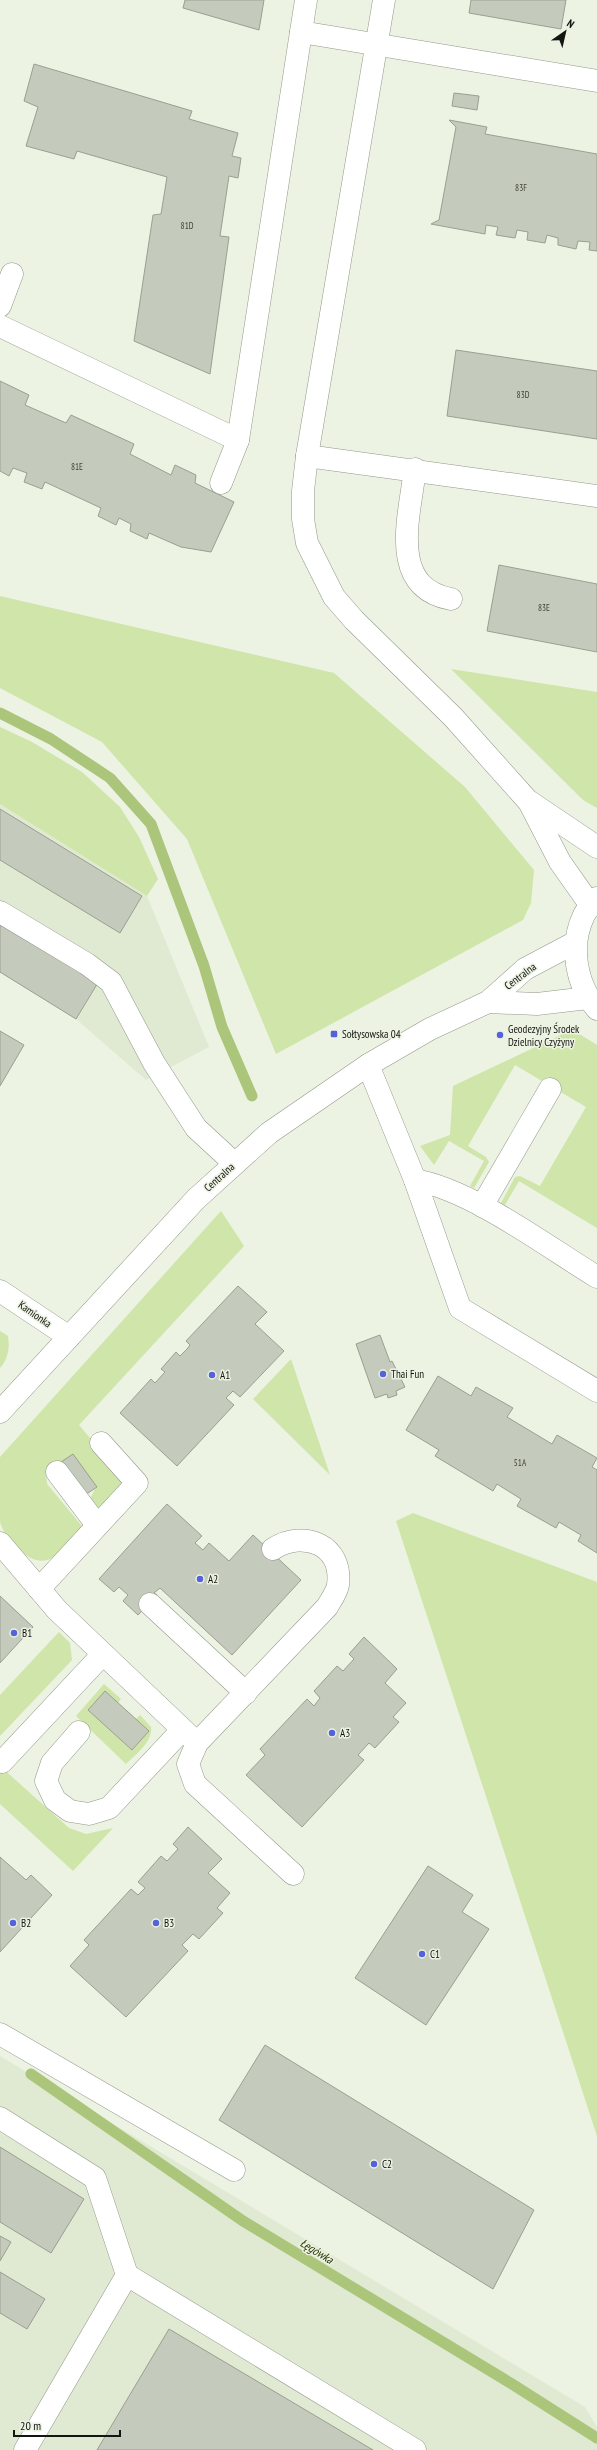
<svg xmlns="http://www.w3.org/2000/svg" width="597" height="2450" viewBox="0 0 597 2450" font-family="'PT Sans Narrow',sans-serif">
<rect width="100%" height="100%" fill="#ecf3e3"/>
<!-- built -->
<g fill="#e0e9d2">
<polygon points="0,804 147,896 209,1047 146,1080 76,1019 0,972"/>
<polygon points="0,2056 585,2407 597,2427 597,2450 0,2450"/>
</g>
<!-- green -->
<g fill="#cfe5a9">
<polygon points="0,596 334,673 465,787 534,870 531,903 523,920 276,1054 187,839 102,742 0,688"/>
<polygon points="451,669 597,692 597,808 583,800"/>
<polygon points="0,727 32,742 82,772 120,807 139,837 158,879 147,896 0,804"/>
<polygon points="569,1031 581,1035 597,1045 597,1228 519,1181 505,1205 501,1203 515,1177 520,1176 540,1186 586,1107 515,1065 468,1146 486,1157 489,1162 474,1188 470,1186 484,1161 449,1141 434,1165 420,1146 450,1135 453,1086"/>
<path d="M221,1211L244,1246L79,1425L125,1480L114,1495L96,1511L89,1501L96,1487L73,1454L46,1474L47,1484L82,1526C62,1552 47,1577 16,1547C10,1542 1,1529 0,1521C0,1500 0,1478 0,1457Z"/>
<path d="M0,1331L8,1336C10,1348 8,1359 0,1368Z"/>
<polygon points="291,1359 330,1475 253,1399"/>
<polygon points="413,1513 597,1582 597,2136 396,1521"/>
<polygon points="59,1632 70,1643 72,1660 0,1736 0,1695"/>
<path d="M104,1684L121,1699L118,1703L105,1691L88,1710L132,1750L149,1731L136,1719L140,1715L151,1727C153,1742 135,1755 126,1764L76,1716Z"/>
<polygon points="0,1766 69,1828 86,1834 113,1828 73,1871 0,1804"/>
</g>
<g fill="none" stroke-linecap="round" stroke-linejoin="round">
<!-- stream -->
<g stroke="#abc57b" stroke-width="11">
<polyline points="0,713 51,739 110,778 151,824 204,966 222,1027 252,1096"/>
<polyline points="31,2074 243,2221 512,2384 597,2438"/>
</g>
</g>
<!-- building -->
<g fill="#c5cbbc" stroke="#9a9f91">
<polygon points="185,0 264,0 259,30 183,8"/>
<polygon points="471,0 566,0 561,29 469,13"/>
<polygon points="34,64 192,111 189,119 238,133 232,156 241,158 238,178 229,176 220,236 229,237 210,374 134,341 153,215 161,214 167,177 77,151 74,159 26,146 38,107 24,101"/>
<polygon points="454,93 479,96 477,110 452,106"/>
<polygon points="449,120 487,127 485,134 597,154 597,251 589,250 590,242 578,241 576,249 558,245 558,238 547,235 545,243 527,240 528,232 517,230 515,238 496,235 498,227 486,225 485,234 431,224 439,220 456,127"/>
<polygon points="456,350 597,371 597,439 447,416"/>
<polygon points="0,381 29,395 25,405 66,423 71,415 134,444 130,454 171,475 175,465 196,475 195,483 234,502 211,552 181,547 149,533 147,539 130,531 131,524 119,518 116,525 98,516 101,508 45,482 42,489 24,482 27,473 13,468 9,476 0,471"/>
<polygon points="499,565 597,584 597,652 487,631"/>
<polygon points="0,809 142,896 120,933 0,860"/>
<polygon points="0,921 99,981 76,1019 0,972"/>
<polygon points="0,1031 24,1045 0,1086"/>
<polygon points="238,1286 267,1312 255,1324 284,1351 240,1397 233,1391 226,1398 234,1405 177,1466 120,1413 151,1379 155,1383 165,1372 161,1369 176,1352 180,1356 187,1349 190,1345 186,1341"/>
<polygon points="380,1335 390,1362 392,1361 405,1387 396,1391 397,1395 388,1398 387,1394 375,1398 356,1344"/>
<polygon points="438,1376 471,1396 476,1387 513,1408 507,1417 552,1444 557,1435 597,1458 592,1467 597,1470 597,1553 578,1541 581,1535 559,1522 556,1528 517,1506 521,1499 497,1484 493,1491 435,1456 439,1450 406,1430"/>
<polygon points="73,1454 97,1487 85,1495 61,1462"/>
<polygon points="167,1504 202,1536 195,1543 203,1550 209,1543 229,1561 253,1535 301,1580 232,1655 160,1588 154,1593 157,1595 138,1615 123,1601 128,1595 119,1587 114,1592 99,1579"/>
<polygon points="0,1596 33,1627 0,1663"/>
<polygon points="364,1637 397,1669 385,1683 406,1703 393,1717 399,1722 375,1748 369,1743 358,1755 364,1760 302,1827 246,1775 265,1755 260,1749 307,1699 314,1706 320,1698 314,1691 337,1666 343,1671 354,1659 349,1654"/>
<polygon points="105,1691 149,1731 132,1750 88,1710"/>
<polygon points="188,1827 222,1859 208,1873 230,1893 217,1908 223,1913 199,1939 193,1934 182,1945 188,1951 126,2017 70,1966 89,1945 84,1940 131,1889 138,1895 145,1888 138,1882 161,1856 167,1861 178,1849 173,1844"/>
<polygon points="0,1857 26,1880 31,1875 52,1895 0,1952"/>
<polygon points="428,1866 473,1895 462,1912 489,1929 426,2025 355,1978"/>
<polygon points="265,2045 534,2210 493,2289 219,2120"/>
<polygon points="0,2147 84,2199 51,2253 0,2222"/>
<polygon points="0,2236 11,2242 0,2261"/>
<polygon points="0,2272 45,2299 27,2329 0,2313"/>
<polygon points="169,2329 373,2450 97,2450"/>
</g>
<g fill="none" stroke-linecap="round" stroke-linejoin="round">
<!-- minor casing -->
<g stroke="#92988a" stroke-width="23">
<g id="minor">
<polyline points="384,0 307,456 303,491 303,519 307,543 334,597 354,620 453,717 529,802 560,862 591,906"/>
<polyline points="301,32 306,0"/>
<polyline points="0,306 12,274"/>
<polyline points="0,326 238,440 301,32 597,81"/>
<polyline points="307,456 597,496"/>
<path d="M415,469C410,515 387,587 451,599"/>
<polyline points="221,483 238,440"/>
<polyline points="530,802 597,847"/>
<path d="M597,898C593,903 587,909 584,915C569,946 576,984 597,1009"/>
<polyline points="0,912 87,964 111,982 154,1063 196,1128 234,1163"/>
<polyline points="488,1002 537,1004 588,998"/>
<polyline points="368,1065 415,1180 460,1308 597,1391"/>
<path d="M415,1180C472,1190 546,1246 597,1277"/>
<polyline points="482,1206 550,1089"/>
<polyline points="0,1291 69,1337"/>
<polyline points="0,1412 196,1199 269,1133 368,1065 430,1029 488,1002 525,969 576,942"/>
<polyline points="57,1472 97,1525"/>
<polyline points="0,1543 57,1610 197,1743 188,1764 195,1784 293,1874"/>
<polyline points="39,1589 137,1483 101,1443"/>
<polyline points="150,1604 246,1693"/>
<polyline points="79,1732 52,1763 46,1781 55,1800 70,1811 89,1814 109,1808 182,1730"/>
<path d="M197,1743L327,1607C331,1600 337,1592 338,1585C343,1545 304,1529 273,1549"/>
<polyline points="2,1762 103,1654"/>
<polyline points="0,2034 234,2170"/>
<polyline points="0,2118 95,2178 127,2275"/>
<polyline points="25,2450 127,2275 415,2450"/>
</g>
</g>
<!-- minor -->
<use href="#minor" stroke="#fff" stroke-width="22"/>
</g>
<!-- markers -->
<g fill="#5662d9" stroke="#ecf3e3" stroke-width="1.5">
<rect x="330" y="1030" width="8" height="8" rx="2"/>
<circle cx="500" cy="1035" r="4"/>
<circle cx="383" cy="1374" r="4"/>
<circle cx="212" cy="1375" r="4"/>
<circle cx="200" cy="1579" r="4"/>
<circle cx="14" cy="1633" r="4"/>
<circle cx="332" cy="1733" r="4"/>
<circle cx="13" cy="1923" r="4"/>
<circle cx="156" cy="1923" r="4"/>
<circle cx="422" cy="1954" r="4"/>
<circle cx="374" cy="2164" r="4"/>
</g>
<g text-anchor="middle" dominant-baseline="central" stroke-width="3" stroke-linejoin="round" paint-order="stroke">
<!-- number labels -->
<g font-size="9" fill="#40423b">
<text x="521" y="187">83F</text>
<text x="187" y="225">81D</text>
<text x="523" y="394">83D</text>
<text x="77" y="466">81E</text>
<text x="544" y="607">83E</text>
<text x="520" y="1462">51A</text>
</g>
<!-- street labels -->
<g font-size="11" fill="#131510" stroke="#ecf3e3">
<text transform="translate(520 976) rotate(-37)">Centralna</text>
<text transform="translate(219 1177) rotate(-42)">Centralna</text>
<text transform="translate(35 1314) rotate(35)">Kamionka</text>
</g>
<!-- poi labels -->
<g font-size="11" fill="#131510" stroke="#ecf3e3" text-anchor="start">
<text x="508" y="1029">Geodezyjny Środek<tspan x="508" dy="13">Dzielnicy Czyżyny</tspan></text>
<text x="342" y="1034">Sołtysowska 04</text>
<text x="391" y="1374">Thai Fun</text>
<text x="220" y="1375">A1</text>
<text x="208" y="1579">A2</text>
<text x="22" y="1633">B1</text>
<text x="340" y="1733">A3</text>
<text x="21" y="1923">B2</text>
<text x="164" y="1923">B3</text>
<text x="430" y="1954">C1</text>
<text x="382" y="2164">C2</text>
</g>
<!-- water labels -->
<g font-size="12" font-style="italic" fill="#293800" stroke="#ecf3e3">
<text transform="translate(317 2251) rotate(32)">Łęgówka</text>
</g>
</g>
<!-- north arrow -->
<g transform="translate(565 32) rotate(34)" stroke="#ecf3e3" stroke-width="3" paint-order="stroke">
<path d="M0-3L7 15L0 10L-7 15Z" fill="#131510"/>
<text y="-6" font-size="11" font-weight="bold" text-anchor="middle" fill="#131510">N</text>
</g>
<!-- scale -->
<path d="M14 2430v6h106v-6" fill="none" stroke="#131510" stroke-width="2"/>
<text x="20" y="2430" font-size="12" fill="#131510" stroke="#ecf3e3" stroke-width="3" paint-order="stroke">20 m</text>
</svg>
